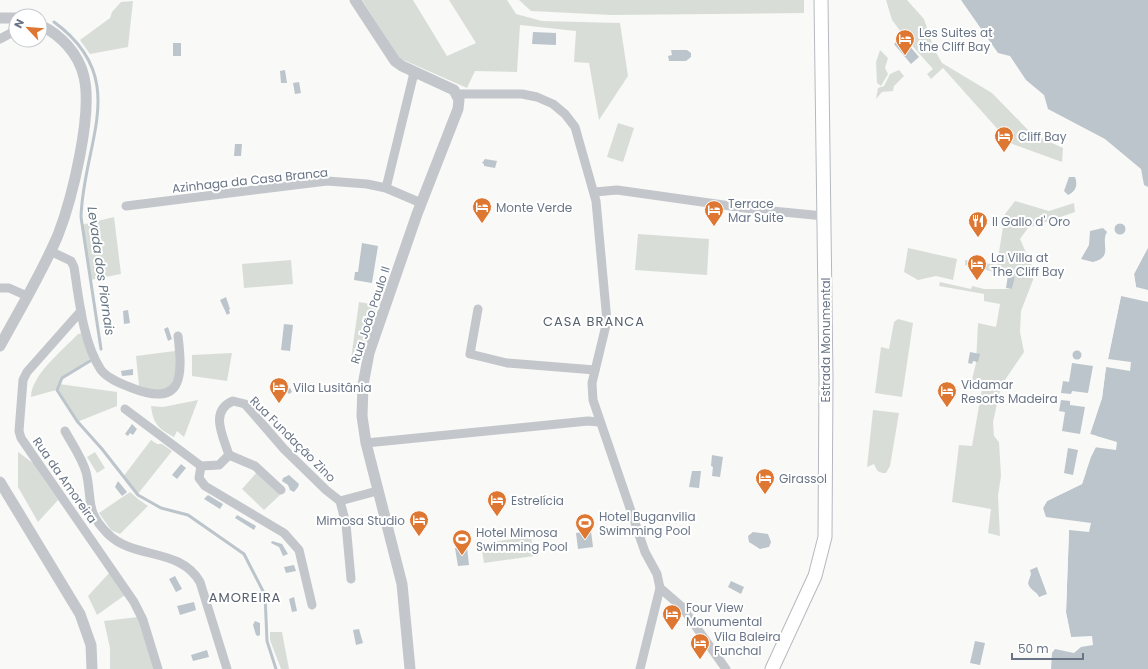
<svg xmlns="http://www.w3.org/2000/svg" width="1148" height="669" viewBox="0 0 1148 669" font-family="Poppins,sans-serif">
<rect width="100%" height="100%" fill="#f9f9f7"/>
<!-- green -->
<g fill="#d8ded7">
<polygon points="362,0 413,0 447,56 476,43 449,0 507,0 516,14 542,21 620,23 628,76 599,120 589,63 574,62 576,31 520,25 517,72 475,71 467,88 399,58"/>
<polygon points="519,0 804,0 804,13 611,15 531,11"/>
<polygon points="886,0 907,0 924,19 934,49 942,63 992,93 1032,134 1063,148 1062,162 1010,143 943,68 931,79 927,74 933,69 907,40 892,20"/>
<polygon points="133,1 128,47 90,54 80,40 110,18 112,12 121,2"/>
<polygon points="880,50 888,58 885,68 888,74 881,86 877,83 876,62"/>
<polygon points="899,70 904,76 894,86 893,91 882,92 876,99 878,88 884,86 890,74"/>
<polygon points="618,123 634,128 623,162 607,157"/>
<polygon points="1015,201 1049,211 1074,203 1075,212 1028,228 1020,239 1034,271 1033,280 1021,311 1020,332 1024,352 1001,386 993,422 994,436 999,442 1001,476 998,496 1000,536 988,533 991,509 952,502 959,445 972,446 982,389 970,388 976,363 978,323 996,327 1000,304 984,301 984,294 939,286 940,282 971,289 972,286 984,289 1012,289 1015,277 965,265 965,260 997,265 1005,214"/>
<polygon points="114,217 121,274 90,280 81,225"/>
<polygon points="638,234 709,239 707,275 635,270"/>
<polygon points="908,248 957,259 953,280 936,276 918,280 904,272"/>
<polygon points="291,260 293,284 244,288 242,264"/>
<polygon points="359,302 377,305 362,360 351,359"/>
<polygon points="898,319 913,323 902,397 875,393 881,347 889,349 894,322"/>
<path d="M84,333L91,359L62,378L59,384L117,392V406L77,422L56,390L31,397C31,375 63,350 78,334Z"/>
<path d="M175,351C178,381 172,399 139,386L136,356Z"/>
<polygon points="232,353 227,381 192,376 192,355"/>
<path d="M198,400L184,437L177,431L174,437C159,429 153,424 151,406L163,407Z"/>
<path d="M873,410L899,413L890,466L886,473C878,473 877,471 874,464L867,467Z"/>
<polygon points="151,440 157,444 162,444 172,451 137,495 123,477"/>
<polygon points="18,452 33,463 58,500 38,522 18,487"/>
<polygon points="95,452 105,468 97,473 87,457"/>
<polygon points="258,471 281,494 264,510 242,489"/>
<polygon points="130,492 138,499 148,506 120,534 111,530 99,513"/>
<polygon points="531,536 534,556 484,563 481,544"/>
<polygon points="111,571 125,595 97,615 88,596"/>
<polygon points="138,617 154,669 110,669 110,648 104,621"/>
<polygon points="270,632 282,632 289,669 281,669 270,640"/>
</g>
<!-- water -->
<g fill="#bcc5cb">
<polygon points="961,0 1148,0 1148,187 1144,185 1141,169 1105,139 1048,109 1044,95 1026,80 1010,56 998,53"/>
<polygon points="533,32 556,33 556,45 532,44"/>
<polygon points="902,37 919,57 911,64 894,44"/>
<rect x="173" y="43" width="8" height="13"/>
<polygon points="671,50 687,50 691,53 691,57 686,61 669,61 668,56 672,55"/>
<polygon points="285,70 287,83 281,83 280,71"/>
<polygon points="299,82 301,93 295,94 293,83"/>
<polygon points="235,144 242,144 241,156 234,156"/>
<polygon points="485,159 497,161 495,168 484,166 484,164 482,163"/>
<path d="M1069,177H1075C1078,185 1076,191 1068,195L1064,191Z"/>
<circle cx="1120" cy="229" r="5.5"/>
<path d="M1103,228L1107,232C1100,243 1114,257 1093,262L1081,259L1089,245L1090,231Z"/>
<polygon points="362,243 378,246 372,283 354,280 355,272 358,272"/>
<polygon points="1148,248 1148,290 1136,287 1134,274"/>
<polygon points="1008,275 1015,277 1012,289 1006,288"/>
<polygon points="1121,296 1148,302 1148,669 1051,669 1052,653 1055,649 1074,653 1081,647 1093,645 1092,636 1071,637 1066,613 1069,530 1089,532 1091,523 1046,517 1043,508 1047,501 1082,484 1086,472 1086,446 1116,450 1117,442 1090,434 1102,398 1106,367 1130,371 1131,362 1108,359"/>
<polygon points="226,297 230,309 229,310 230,313 227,315 220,300"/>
<polygon points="128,310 130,323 124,324 123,311"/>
<polygon points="284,324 293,325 290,351 281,350"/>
<polygon points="168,327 172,339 168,341 164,329"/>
<circle cx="1077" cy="355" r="4.5"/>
<polygon points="970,352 980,354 978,362 973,361 972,364 968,363"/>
<polygon points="1072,363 1093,366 1088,393 1072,391 1071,394 1061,393 1063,381 1069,382"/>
<polygon points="133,369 133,375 122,376 121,371"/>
<polygon points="290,388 292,392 289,394 287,392 281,397 275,392"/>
<polygon points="1061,400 1070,401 1070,405 1085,407 1080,434 1062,431 1065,412 1059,411"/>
<polygon points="132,424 137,429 133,435 130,433 128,436 125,434"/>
<polygon points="1068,448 1078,450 1073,475 1064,473"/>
<polygon points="712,455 723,457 720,477 712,476 713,467 711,466"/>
<polygon points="181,464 186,468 177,479 172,475"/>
<polygon points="692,471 701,471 699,488 689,487"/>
<polygon points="289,475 299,484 298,487 294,492 290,490 288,485 282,481 283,478"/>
<polygon points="118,481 127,492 122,496 115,487"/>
<polygon points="208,495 223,504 220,509 204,499"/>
<polygon points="237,515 256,526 254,530 235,518"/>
<polygon points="591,531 593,547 578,549 576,533"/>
<polygon points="753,532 768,534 771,542 769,547 760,549 749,542 748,536"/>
<polygon points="272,541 282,544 288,554 283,556 279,547 271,543"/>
<polygon points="467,547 469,565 458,566 455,548"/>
<polygon points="294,565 296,571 286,573 284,567"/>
<path d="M1037,567L1047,594L1039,597C1037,591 1030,591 1028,583L1031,574L1030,570Z"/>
<polygon points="175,576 182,589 176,592 169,579"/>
<polygon points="731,581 744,587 741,594 728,587"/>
<polygon points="294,597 297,611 292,612 289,599"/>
<polygon points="194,602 196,610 180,615 177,606"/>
<polygon points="255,621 260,623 260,635 258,636 256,635 253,625"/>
<polygon points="359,629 363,643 356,645 353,630"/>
<polygon points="975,641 985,643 980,665 970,663"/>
<polygon points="207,650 209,657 193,661 191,655"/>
</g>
<!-- pier -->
<g fill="#f9f9f7">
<polygon points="1148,246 1134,274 1136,287 1134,287 1133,274"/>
<polygon points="1119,295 1121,296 1108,359 1106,359"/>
<polygon points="1104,367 1106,367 1102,398 1090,434 1097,436 1097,438 1088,434 1100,397"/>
<polygon points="1084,445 1096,447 1091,457 1082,484 1047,501 1043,508 1044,513 1042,512 1041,507 1045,499 1080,482 1084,472 1079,456"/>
<polygon points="1067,529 1069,530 1066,612 1071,637 1069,637 1064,612"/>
</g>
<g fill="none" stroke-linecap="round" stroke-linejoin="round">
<!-- stream -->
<g stroke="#bcc5cb" stroke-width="3">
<path d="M54,22C132,79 83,142 81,217L101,349"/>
<polyline points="90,361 62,378 57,390 77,421 102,449 138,495 161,508 188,515 244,554 265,595 267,641 276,669"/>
</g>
<!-- secondary casing -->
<g stroke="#b5b9bf" stroke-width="15">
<polyline id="secondary" points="772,669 815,576 825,537 826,379 821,0"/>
</g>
<!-- minor -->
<g stroke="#c3c6ca" stroke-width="9">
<polyline points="0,39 11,33 16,26"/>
<polyline points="457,94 522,94 537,97 553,104 565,114 575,127 596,201 607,321 592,383 593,400 645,552 657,574 660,588 682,607 726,669"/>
<polyline points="386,188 413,77 413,71"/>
<polyline points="595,192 617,190 752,209 824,216"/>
<polyline points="126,206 327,181 367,184 386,188 421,203"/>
<path d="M50,251L71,261L74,267C79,299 83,343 101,370C108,379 122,384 132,388C183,408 183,376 178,336"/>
<polyline points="0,288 9,288 27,296"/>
<polyline points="478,309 470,354 507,363 595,370"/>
<polyline points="81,311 27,372 23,380 19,431 21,438 134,602 143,620 158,669"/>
<polyline points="125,409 201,466 219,465 229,455"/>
<path d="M65,431C72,444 82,458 86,472C93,500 84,510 108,534C134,560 180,547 200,582L227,669"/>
<polyline points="366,443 588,421 599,422"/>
<path d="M229,455C223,436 209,411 233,401L245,404L284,449L326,490L340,501"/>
<polyline points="229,455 255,466 281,490"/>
<polyline points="201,466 199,478 205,486 284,533 299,550 312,605"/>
<polyline points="340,501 346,524 351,579"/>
<polyline points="340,501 377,491"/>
<polyline points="640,669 660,588"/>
</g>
<!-- tertiary -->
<g stroke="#c3c6ca" stroke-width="11">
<polyline points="355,0 395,61 402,66 454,90 459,100 458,109 417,214 369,353 363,385 362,416 366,443 402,584 410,669"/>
<polyline points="0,18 16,18"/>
<path d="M0,346C20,309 42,273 58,235C72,199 93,114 84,77C79,54 61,35 40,25"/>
<polyline points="0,482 80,614 91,645 92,669"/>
</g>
<!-- secondary -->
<use href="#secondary" stroke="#fff" stroke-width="13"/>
</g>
<!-- icons -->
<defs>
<g id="hotel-pin" transform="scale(1)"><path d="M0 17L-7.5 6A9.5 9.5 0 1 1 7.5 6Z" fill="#de7732" stroke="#fff"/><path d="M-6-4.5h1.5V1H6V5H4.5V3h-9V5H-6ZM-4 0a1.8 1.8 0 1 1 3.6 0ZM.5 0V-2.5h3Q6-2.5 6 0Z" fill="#fff"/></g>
<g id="restaurant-pin" transform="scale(1)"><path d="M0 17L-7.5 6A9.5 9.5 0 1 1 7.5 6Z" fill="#de7732" stroke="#fff"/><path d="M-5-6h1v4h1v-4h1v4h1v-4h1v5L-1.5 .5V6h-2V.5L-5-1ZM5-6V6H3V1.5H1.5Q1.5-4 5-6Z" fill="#fff"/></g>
<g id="stadium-pin" transform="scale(1)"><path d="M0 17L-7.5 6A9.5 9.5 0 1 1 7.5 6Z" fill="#de7732" stroke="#fff"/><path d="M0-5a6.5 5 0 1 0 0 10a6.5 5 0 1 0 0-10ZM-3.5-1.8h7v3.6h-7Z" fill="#fff"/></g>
</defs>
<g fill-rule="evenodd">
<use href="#hotel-pin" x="905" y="39"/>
<use href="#hotel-pin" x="1004" y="136"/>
<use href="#hotel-pin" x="482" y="207"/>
<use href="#hotel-pin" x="714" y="210"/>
<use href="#restaurant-pin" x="978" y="221"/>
<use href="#hotel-pin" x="977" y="264"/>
<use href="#hotel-pin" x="279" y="387"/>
<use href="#hotel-pin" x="947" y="391"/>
<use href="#hotel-pin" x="765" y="478"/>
<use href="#hotel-pin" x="497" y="500"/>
<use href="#hotel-pin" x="419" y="520"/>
<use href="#stadium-pin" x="585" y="523"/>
<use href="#stadium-pin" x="462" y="539"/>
<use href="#hotel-pin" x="672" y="614"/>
<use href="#hotel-pin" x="700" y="643"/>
</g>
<g text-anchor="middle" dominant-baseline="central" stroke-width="4" stroke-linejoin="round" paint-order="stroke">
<!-- poi labels -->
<g font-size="12" fill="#697587" stroke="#fff" text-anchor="start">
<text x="919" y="32">Les Suites at<tspan x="919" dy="14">the Cliff Bay</tspan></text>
<text x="1018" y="136">Cliff Bay</text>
<text x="728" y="203">Terrace<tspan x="728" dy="14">Mar Suite</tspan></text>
<text x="496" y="207">Monte Verde</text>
<text x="992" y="221">Il Gallo d' Oro</text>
<text x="991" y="257">La Villa at<tspan x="991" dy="14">The Cliff Bay</tspan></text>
<text x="961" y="384">Vidamar<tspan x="961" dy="14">Resorts Madeira</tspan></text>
<text x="293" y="387">Vila Lusitânia</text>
<text x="779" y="478">Girassol</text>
<text x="511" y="500">Estrelícia</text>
<text x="599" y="516">Hotel Buganvilia<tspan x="599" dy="14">Swimming Pool</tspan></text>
<text x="405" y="520" text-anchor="end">Mimosa Studio</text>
<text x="476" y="532">Hotel Mimosa<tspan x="476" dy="14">Swimming Pool</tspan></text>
<text x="686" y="607">Four View<tspan x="686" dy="14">Monumental</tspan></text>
<text x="714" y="636">Vila Baleira<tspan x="714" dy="14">Funchal</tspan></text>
</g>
<!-- street labels -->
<g font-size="12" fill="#697587" stroke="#fff">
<text transform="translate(250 180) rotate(-6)">Azinhaga da Casa Branca</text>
<text transform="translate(370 315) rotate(-72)">Rua João Paulo II</text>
<text transform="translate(825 340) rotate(-90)">Estrada Monumental</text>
<text transform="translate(293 439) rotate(45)">Rua Fundação Zino</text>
<text transform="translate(65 480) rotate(55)">Rua da Amoreira</text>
</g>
<!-- water labels -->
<g font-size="13" font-style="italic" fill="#657682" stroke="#fff">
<text transform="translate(101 271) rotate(82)">Levada dos Piornais</text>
</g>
<!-- neighbourhood labels -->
<g font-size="13" letter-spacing="1" fill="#57606d" stroke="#fff">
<text x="594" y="321">CASA BRANCA</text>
<text x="245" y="597">AMOREIRA</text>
</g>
</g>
<!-- north arrow -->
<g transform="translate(28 28) rotate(296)"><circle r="19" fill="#ffffff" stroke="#c3c8cf"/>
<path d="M0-3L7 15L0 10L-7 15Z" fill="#de7732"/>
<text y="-6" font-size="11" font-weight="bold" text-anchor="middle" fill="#697587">N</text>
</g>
<!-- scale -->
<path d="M1012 653v6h71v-6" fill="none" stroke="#697587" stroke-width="2"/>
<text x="1018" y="653" font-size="12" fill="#697587" stroke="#ffffff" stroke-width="3" paint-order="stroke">50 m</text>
</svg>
